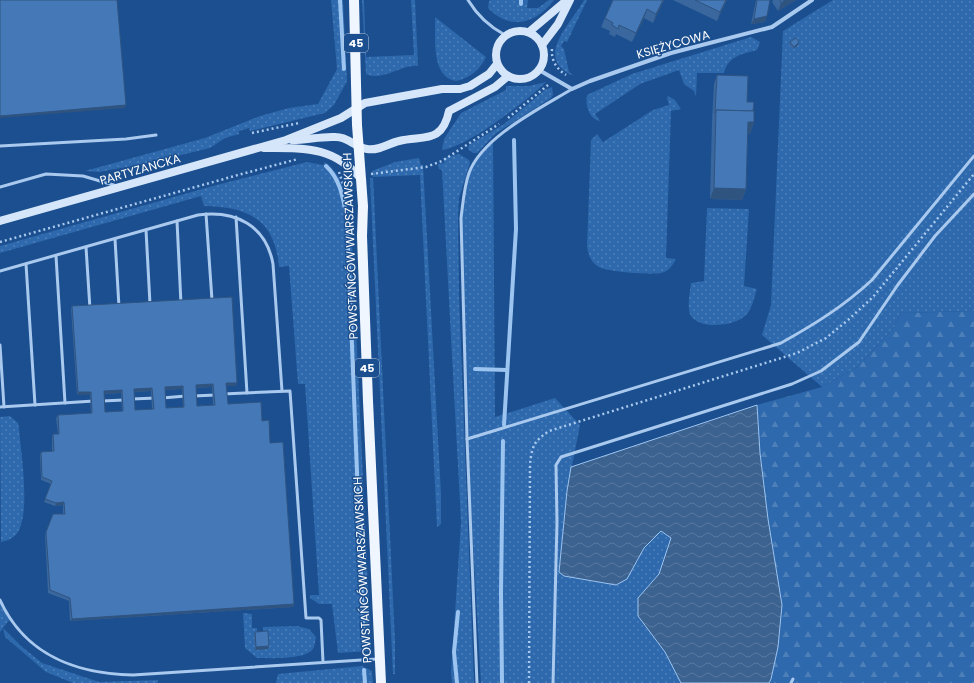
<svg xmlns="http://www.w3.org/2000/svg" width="974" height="683" viewBox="0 0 974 683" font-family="Poppins,sans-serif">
<defs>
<pattern id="grass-dots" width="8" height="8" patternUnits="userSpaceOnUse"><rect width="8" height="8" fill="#2e69ad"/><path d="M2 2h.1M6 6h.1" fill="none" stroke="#4d80b9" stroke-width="1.8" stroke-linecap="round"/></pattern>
<pattern id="forest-firs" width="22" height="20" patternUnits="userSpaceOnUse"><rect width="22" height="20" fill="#2e69ad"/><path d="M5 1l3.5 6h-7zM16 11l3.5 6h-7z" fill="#4d80b9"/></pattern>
<pattern id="water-waves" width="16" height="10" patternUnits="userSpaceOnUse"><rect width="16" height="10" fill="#3c6290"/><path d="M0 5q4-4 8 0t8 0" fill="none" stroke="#597aa1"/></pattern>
</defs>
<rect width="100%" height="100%" fill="#1b4f8f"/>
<!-- grass -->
<g fill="url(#grass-dots)">
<polygon points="331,0 343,0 347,81 334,105 325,113 250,131 249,128 239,131 239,134 225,138 210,148 148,163 99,172 85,171 205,138 260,116 289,108 318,104 337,69"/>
<path d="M362,0H364L366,57L414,55L411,0H415L418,66C402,64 383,82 366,74Z"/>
<path d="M491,0H528L527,8H538L549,0H554C536,24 510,31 488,8L489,1Z"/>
<path d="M584,0H587L567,42L564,41L561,46L564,49L569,72L574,76C532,58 572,23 584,0Z"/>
<polygon points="833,0 974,0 974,311 901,313 894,327 859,366 822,387 762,335 771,305 783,31"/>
<path d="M435,17L486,57C480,70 470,78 456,81C430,77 436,36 435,17Z"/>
<path d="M751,37L760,42L757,50C742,54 728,56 724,73H697L696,97L694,91L684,84L679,70L640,84L595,114L600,121C589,119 585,105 587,95L632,74Z"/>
<path d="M546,82C528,100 466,148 442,150L444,139L461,113L506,90V86H529Z"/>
<polygon points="552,87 553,95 551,98 495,134 477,153 473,153 468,149 469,145 504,124 545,90"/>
<path d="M668,96L675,100L681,109L671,111L666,258L676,259C673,265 668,272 661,273C650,275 608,272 599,267C591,263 588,254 587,246L591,140L597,134L603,142L653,110L669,105L667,98Z"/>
<polygon points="493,140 495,417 555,398 580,425 567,491 559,572 637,562 644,548 661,531 671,538 659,574 638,598 638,616 665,652 681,683 481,683 467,439 461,218 469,172 476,159"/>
<polygon points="459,154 469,160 470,163 459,198 458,215 459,295 474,683 452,683 451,673 461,522 442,170 439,169 438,164 444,163 445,158"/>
<polygon points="419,158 421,165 423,165 441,494 441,524 437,527 420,175 373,177 395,641 395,674 393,674 370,178 373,178 372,171 395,162"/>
<path d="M307,162L323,165L325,162C344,175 346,200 351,221L371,650L370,651L338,653L332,604H319L310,598V595H319L305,384H298L289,266L279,267C275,219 248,207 204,206L201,196L0,253V246L213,186Z"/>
<path d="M707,208L749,209L744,286L757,289C754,298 752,309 746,315C736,326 698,331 690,314C687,305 690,292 691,283L704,281Z"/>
<path d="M10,416L18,423L19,428C21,453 30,508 19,530C15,538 9,540 1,542L0,417Z"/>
<polygon points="0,600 10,619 3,628 21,646 42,663 99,682 158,680 158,683 73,683 46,672 5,637 3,628 0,632"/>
<path d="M243,613L252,614V628H257V634H263V627L297,626L309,629L316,637C315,641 315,646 313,649C305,660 270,658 257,658L245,648Z"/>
<polygon points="362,666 372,671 373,683 276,683 278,674"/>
</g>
<!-- forest -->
<polygon fill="url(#forest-firs)" points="974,311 974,683 769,683 778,647 782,605 768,519 760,453 757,405 822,387 859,366 894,327 901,313"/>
<!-- water -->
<polygon fill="url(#water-waves)" stroke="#9cc4f0" points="757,405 760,453 768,519 782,605 778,647 771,679 769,683 681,683 665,652 638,616 638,598 659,574 671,538 661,531 644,548 627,579 616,585 564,576 559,572 567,491 571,467"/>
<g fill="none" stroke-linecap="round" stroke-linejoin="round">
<!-- stream -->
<g stroke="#9cc4f0" stroke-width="4">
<polyline points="340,0 344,69"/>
<polyline points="521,4 521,0"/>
<path d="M326,166C341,180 343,199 347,219L364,649"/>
<polyline points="475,369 507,370"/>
<polyline points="504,425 516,229 514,140"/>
<polyline points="364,670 365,683"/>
<polyline points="457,683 454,652 458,612"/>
<polyline points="502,683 501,593 503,441"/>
</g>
<!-- path -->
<g stroke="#a9c9ee" stroke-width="2.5" stroke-dasharray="2 3" stroke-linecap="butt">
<path d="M552,49C551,61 557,69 566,75"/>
<polyline points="508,118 548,85"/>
<polyline points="252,133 299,123"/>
<polyline points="339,172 344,187 351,185"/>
<polyline points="371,174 426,167 442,161 499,124"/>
<polyline points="0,242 238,175 298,159"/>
<path d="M529,683L530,464C532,446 534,441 549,431L797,353L826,338L848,320L873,297L974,174"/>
</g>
<!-- lane -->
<g stroke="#a9c9ee" stroke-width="3">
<path d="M468,0C477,15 490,27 505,35"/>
<polyline points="0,146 126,139 156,135"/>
<polyline points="0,187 46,174 83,176 117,186"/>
<polyline points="206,214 212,300"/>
<polyline points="236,217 247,393"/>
<polyline points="177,221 181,304"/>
<polyline points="146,230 150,304"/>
<polyline points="115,239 119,307"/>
<polyline points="86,247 90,309"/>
<polyline points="56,256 65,403"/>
<polyline points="26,264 35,405"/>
<path d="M0,271L198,215C235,210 266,225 273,264L282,391"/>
<polyline points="0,345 4,407"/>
<polyline points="223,394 290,391 306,618 319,618 321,620 323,662"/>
<polyline points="193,396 216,395"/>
<polyline points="162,398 186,396"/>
<polyline points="132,399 156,398"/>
<polyline points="102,401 124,400"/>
<polyline points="0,407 94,401"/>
<path d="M467,439L781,343C815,324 844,306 872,280L974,156"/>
<path d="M0,600C25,655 77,674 133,675L377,659"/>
<path d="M477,683L467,439L461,218C463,203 464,187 469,173C482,137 541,108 572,89"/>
<polyline points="553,683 557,522 556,465 561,457 792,384 821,371 859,342 897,286 935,236 974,194"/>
<polyline points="791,683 793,679"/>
</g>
<!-- street -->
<polyline stroke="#a9c9ee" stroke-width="4" points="539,70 572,89 590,81 671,53 772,27 812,0"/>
<!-- secondary -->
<g stroke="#d6e6fa" stroke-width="8">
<circle cx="520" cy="55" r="24"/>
<polyline points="529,32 567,0"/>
<polyline points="542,45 558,24 570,0"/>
<path d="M292,140C307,140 321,136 336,137C348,137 355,147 367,149C379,151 387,144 399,141C422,135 442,145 449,111L495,87L508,76"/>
<path d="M264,148C305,148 334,146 362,180"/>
<polyline points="0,221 286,140 341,118 365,103 442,89 460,89 470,86 489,74 497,64"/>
</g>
<!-- primary -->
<polyline stroke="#f0f6ff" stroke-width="10" points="354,0 357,125 363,206 362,236 368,401 381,683"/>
</g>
<!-- wall -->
<g fill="#3a679d" fill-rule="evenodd">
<polygon points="613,0 664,0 653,23 644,18 632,42 616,34 615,37 609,34 610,31 601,27"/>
<polygon points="673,0 727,0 717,21"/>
<polygon points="756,0 770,0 765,22 751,24"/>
<polygon points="773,0 796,0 778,11 772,2"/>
<polygon points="790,42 799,42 798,45 793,49 789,45"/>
<polygon points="717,75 747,102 753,111 754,122 750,134 747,133 746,189 742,200 710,199 712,121 714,84"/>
<path d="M72,306L236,386H226L228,404L262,421L270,443L294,604L293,607L70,621L69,601L48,593L45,535L53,514H63V505L55,506L44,502L51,484L41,480L40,455L41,452L52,451V437L53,434H58L56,418L58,415L91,413L90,395H77L71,309ZM212,387L213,405L197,406L196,388ZM182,389L183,407L166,408L165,390ZM151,391L152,409L135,410L134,392ZM121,393L122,411L105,412L104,394Z"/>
<polygon points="255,632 268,649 255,650 254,635"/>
</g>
<!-- shaded-wall -->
<g fill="#305480">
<polygon points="663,0 664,0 653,23 656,14"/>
<polygon points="726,0 727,0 717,21 720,12"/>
<polygon points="785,0 796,0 778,11 781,3"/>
<polygon points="647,9 644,18 632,42 636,33"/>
<polygon points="767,16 765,22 751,24 754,19"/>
<polygon points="799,42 798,45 793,49 794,47"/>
<polygon points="126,105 125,108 0,118 0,116"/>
<polygon points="747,122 754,122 750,134 743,133"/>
<polygon points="714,188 746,189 742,200 710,199"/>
<polygon points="226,383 237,383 236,386 225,386"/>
<polygon points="213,384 212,387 195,388 196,385"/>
<polygon points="183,386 182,389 164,390 165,387"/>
<polygon points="152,388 151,391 133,392 134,389"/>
<polygon points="122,390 121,393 103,394 104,391"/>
<polygon points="78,392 91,392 90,395 77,395"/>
<polygon points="64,502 63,505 55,506 56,503"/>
<polygon points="294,604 293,607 70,621 72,619"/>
<polygon points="269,646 268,649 255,650 256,647"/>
</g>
<!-- building -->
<g fill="#4478b7" stroke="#305480" fill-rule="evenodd">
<polygon points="0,0 117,0 126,105 0,116"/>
<polygon points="613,0 663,0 656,14 647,9 636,33 619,25 618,29 612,25 613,23 605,18"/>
<polygon points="695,0 726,0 720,12"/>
<polygon points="757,0 770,0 767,16 754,19"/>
<polygon points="780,0 785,0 781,3"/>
<polygon points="796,38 799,42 794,47 790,42"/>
<polygon points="717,75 748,76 747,102 754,102 753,111 716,110 715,113"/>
<polygon points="716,110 754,111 754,122 748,122 746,189 714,188"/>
<path d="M232,297L237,383H226L228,404L261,402L262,421L269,420L270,443L283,442L294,604L72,619L70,598L50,590L46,532L53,514H65L64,502L56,503L45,499L52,481L42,477L41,452L54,451L53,434H59L58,415L92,413L91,392H78L72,306ZM213,384L215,405L197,406L196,385ZM183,386L184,407L166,408L165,387ZM152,388L154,409L135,410L134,389ZM122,390L123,411L105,412L104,391Z"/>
<polygon points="268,631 269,646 256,647 255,632"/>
</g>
<g text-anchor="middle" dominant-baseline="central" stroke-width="3" stroke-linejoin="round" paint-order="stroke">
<!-- shield labels -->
<g fill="#1b4f8f" stroke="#bbcadd" stroke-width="1">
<rect x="344" y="34" width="24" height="18" rx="3"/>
<rect x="355" y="359" width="24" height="18" rx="3"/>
</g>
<g font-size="11" font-weight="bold" fill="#fff">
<text x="356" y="43">45</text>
<text x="367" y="368">45</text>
</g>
<!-- street labels -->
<g font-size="12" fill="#fff" stroke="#1b4f8f">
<text transform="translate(673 44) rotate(-16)">KSIĘŻYCOWA</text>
<text transform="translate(140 169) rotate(-16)">PARTYZANCKA</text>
<text transform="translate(350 246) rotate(-92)">POWSTAŃCÓW WARSZAWSKICH</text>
<text transform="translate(362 570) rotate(-93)">POWSTAŃCÓW WARSZAWSKICH</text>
</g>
</g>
</svg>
